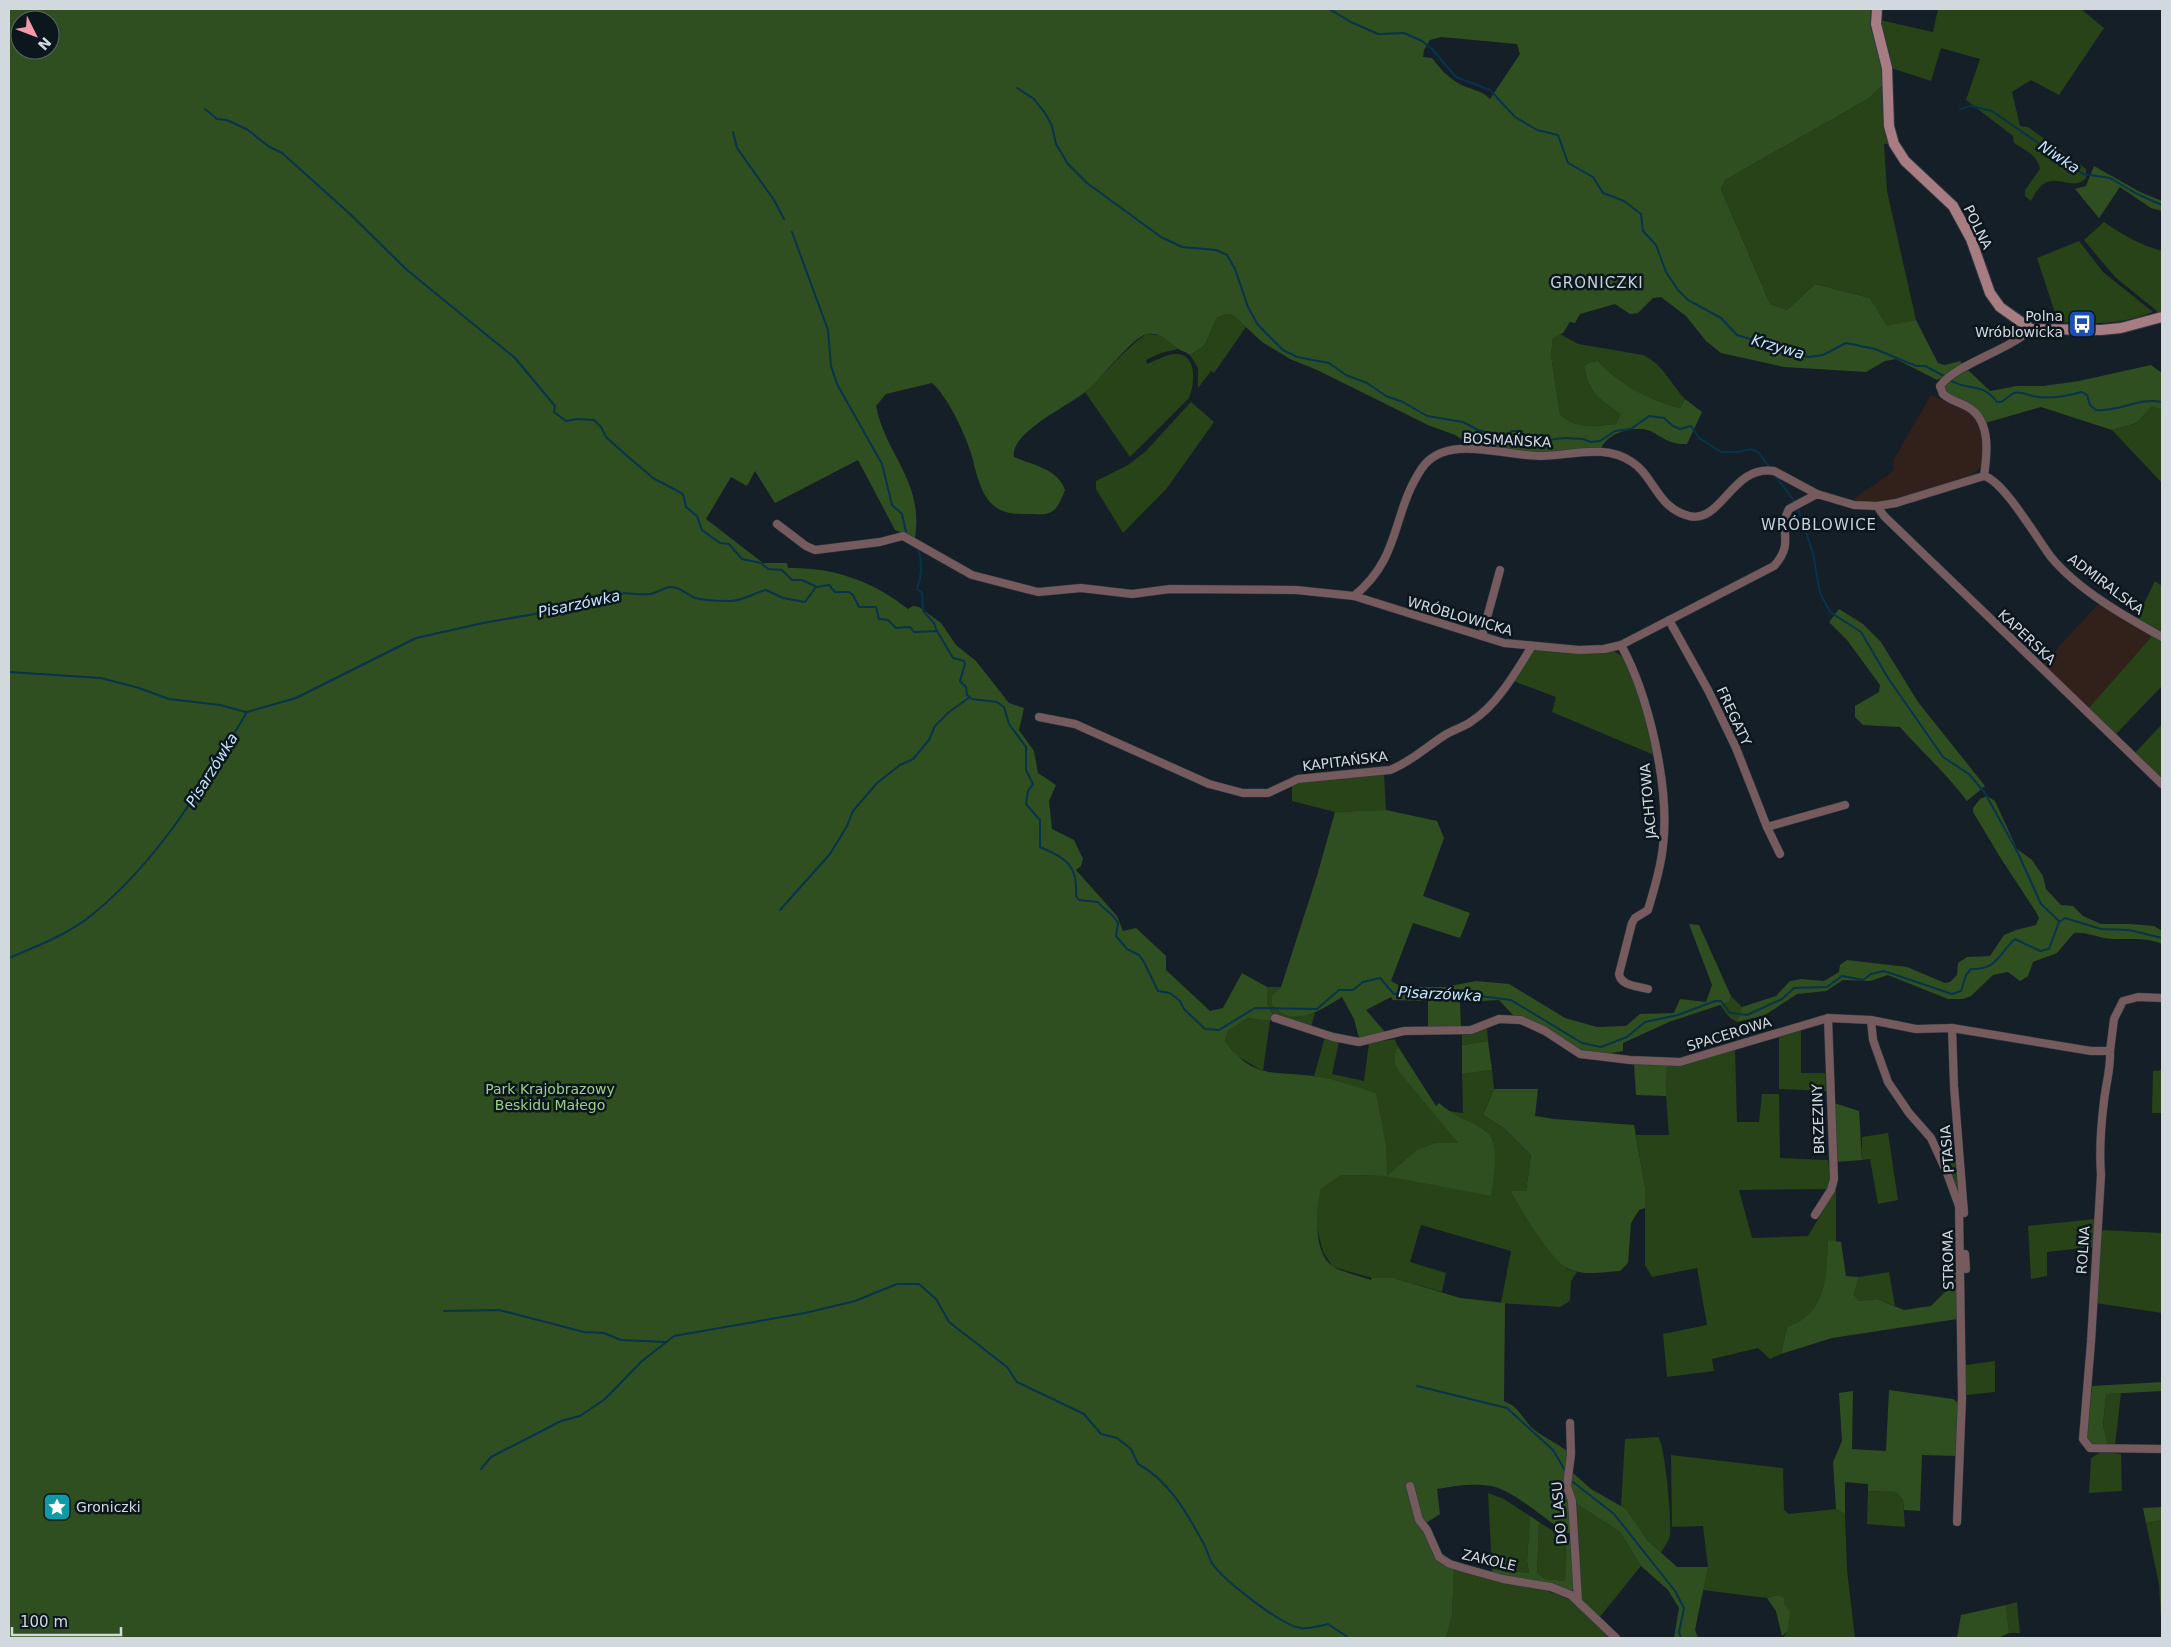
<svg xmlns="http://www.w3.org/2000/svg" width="2171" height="1647" viewBox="0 0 2171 1647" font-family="'DejaVu Sans',sans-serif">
<rect width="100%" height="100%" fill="#151f27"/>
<!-- commercial -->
<g fill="#32201b">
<polygon points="1931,395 1970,412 1974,417 1983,439 1984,453 1981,467 1971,476 1896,501 1877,504 1852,503 1855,498 1891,473 1894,469 1893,461"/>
<polygon points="2100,602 2153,635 2088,709 2042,665"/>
</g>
<!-- green -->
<g fill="#274317">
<path d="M1938,9H2081L2104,28L2059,95L2031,80L2012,92L2020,126L2028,127L2086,169V178C2069,196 2050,161 2031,201L2025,196V190L2040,169C2037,155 2025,150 2014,143L2013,136L1966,100L1980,59L1941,48L1931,81L1891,68L1880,20L1933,32Z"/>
<polygon points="1883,85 1890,144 1884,144 1887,191 1916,320 1887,327 1870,298 1815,284 1787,310 1770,304 1721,189 1725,180 1868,99"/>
<path d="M2104,222C2123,235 2140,245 2162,251V312H2158L2115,277L2084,240Z"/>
<path d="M2079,241L2103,272L2153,312C2118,325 2095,324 2058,322L2037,258Z"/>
<polygon points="1226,314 1233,315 1246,327 1214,373 1211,371 1198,388 1198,368 1190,355 1204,346 1217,318"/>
<path d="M1146,334L1162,335L1178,349L1161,353L1146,360L1147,364C1155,361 1165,355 1174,354C1198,352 1195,384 1189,398L1130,457L1085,392C1106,373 1123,351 1146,334Z"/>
<path d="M1560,334L1578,344L1643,355C1664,365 1670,383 1685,399L1680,408C1649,400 1619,384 1598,361L1590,362L1584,366C1589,394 1599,398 1622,414L1616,424C1595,426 1576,430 1560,414L1551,355L1553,338Z"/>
<polygon points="1191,402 1214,422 1167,488 1123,533 1096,489 1096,481 1128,465 1145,452"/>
<polygon points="2151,407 2162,409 2162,483 2112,430 2137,423"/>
<polygon points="2155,581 2162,586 2162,634 2136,620"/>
<polygon points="2153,635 2162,640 2162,686 2115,735 2088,709"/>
<polygon points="1540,649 1594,652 1614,651 1625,658 1649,723 1654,755 1552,712 1556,697 1511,680 1532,652"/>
<polygon points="2162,724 2162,781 2134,754"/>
<polygon points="1384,773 1386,810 1335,812 1292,801 1292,785 1296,783"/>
<polygon points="1267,987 1281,987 1272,995 1296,1018 1315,1013 1311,1027 1273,1015 1267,1003"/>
<polygon points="1731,996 1742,1007 1737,1022 1730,1018 1720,1005 1729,1002"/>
<polygon points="1248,1018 1270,1021 1263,1071 1237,1056 1225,1041 1228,1031"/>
<polygon points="1801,1027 1801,1073 1825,1073 1826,1091 1779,1089 1779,1037"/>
<polygon points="1487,1028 1488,1041 1462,1045 1462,1034"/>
<polygon points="1325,1037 1339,1042 1332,1074 1364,1081 1369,1043 1395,1039 1397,1045 1394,1060 1458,1143 1436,1143 1490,1196 1495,1153 1485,1130 1448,1111 1463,1113 1462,1074 1492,1070 1494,1089 1483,1115 1504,1128 1531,1155 1526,1191 1512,1191 1567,1269 1577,1272 1571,1281 1570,1301 1560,1307 1501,1303 1511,1251 1421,1225 1410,1262 1446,1273 1442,1292 1394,1278 1372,1278 1333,1267 1323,1252 1317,1228 1317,1206 1321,1188 1341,1175 1386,1176 1376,1093 1314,1076"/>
<path d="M1735,1049L1737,1122H1759L1762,1094H1779L1780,1158L1828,1160L1830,1177L1828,1189L1739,1190L1752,1238L1808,1236L1836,1189V1242L1828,1240C1826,1277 1829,1313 1787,1327L1781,1354L1770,1359L1758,1348L1712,1359L1714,1371L1667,1377L1663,1334L1707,1325L1697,1268L1652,1277L1645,1265V1187L1636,1135H1669L1666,1096L1667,1065Z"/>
<polygon points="2162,1070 2162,1113 2152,1113 2153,1071"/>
<polygon points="1888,1133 1898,1200 1878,1204 1870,1159 1862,1160 1862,1137"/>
<polygon points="1958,1159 1959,1198 1946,1162"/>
<polygon points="2095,1219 2094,1247 2047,1252 2047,1276 2031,1279 2028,1226"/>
<polygon points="2101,1230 2162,1233 2162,1313 2095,1303"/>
<polygon points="1889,1272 1895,1306 1877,1299 1858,1301 1854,1294 1859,1277"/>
<polygon points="1995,1361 1995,1392 1967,1395 1964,1390 1966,1365"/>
<polygon points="2121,1393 2115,1446 2108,1446 2103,1426 2106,1394"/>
<path d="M1658,1437C1665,1443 1672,1523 1670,1535C1669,1541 1664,1547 1661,1553L1648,1541L1626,1509L1621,1506L1625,1439Z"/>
<polygon points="2101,1452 2121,1454 2122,1491 2089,1493 2091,1458"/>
<polygon points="1671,1455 1783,1468 1784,1510 1789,1514 1836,1509 1845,1514 1847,1570 1855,1638 1783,1638 1787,1632 1784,1604 1778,1595 1767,1598 1703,1590 1708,1567 1703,1526 1672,1527"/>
<polygon points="1868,1491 1896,1492 1903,1500 1905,1527 1867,1524"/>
<polygon points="1488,1493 1504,1499 1530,1516 1527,1561 1529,1573 1492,1569"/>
<polygon points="1577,1504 1620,1532 1641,1566 1599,1618 1581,1598 1579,1585"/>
<polygon points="2162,1520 2162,1636 2159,1584 2146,1523"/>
<polygon points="1539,1522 1566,1539 1565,1581 1545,1579 1537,1573"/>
<polygon points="1454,1570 1500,1582 1528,1585 1559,1595 1575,1602 1610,1638 1446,1638 1452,1615"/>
<polygon points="2017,1602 2020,1633 2009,1633 2006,1605"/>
</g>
<!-- forest -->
<g fill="#304f20" fill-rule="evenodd">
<path d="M9,9H1871L1870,26L1881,58L1883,85L1868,99L1725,180L1721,189L1770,304L1787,310L1815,284L1870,298L1887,326L1916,320L1938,363L1945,365L1960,361L1963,365L1937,380L1896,359L1885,361L1866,372L1784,367L1721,353L1706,341L1686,316L1661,297L1653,298L1638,313L1630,314L1615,304L1580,314L1575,323L1570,322L1563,333L1553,338L1551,355L1560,414C1576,430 1595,426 1616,424L1621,414C1599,398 1589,394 1584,366L1590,362L1598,361C1619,384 1649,400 1680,408L1685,399L1702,412L1687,444C1664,445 1658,431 1643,429C1626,428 1607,434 1600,450L1539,454L1470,445L1455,435L1428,425L1317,370L1290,359L1262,342L1233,315L1226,314L1217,318L1204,346L1190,355C1186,352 1181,351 1177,348C1167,341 1162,332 1147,334C1133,336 1099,382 1084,393C1067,406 1009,434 1014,457C1034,466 1057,468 1065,490C1057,509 1055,516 1033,514C1019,514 1004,515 993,505C979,492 976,470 971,453C964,432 948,397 932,383L886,394L876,406C886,456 924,481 915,538L895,530L858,460L775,503L755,471L747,486L731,477L706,519L763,563H787L788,568C833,567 873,581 908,609L913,606L919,607L941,623L956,645L976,661L1009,703L1024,708L1019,730L1034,751L1038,773L1056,785L1049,801L1052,829L1074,840L1083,859L1081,866L1076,870L1117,916L1123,931L1136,928L1166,956V970L1210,1011L1223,1008L1242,973L1267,987V1003L1273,1015L1270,1021L1248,1018L1228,1031L1225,1041C1253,1079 1272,1071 1313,1076C1334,1079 1356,1087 1376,1093L1386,1146L1387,1176L1417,1150L1436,1143H1458L1398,1070L1394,1060L1397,1045L1436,1106L1439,1103C1452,1115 1468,1120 1483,1129C1503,1143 1493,1176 1491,1196L1386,1176L1341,1175L1321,1189C1316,1209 1312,1253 1334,1267C1339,1271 1363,1277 1371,1280L1372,1278H1394L1460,1298L1505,1303L1504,1401C1520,1408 1520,1415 1531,1427C1539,1435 1557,1443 1567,1451L1571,1534L1563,1531C1546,1519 1509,1488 1491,1486C1473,1483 1454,1486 1437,1489L1440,1514L1423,1525L1433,1555L1454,1570L1452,1615L1446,1638H9ZM20,20H50V50H20ZM1441,37L1517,44L1520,54L1490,99C1481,89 1469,90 1458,83C1447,77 1439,67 1432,58L1423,57L1424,50L1430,40Z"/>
<polygon points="2094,166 2140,192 2162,201 2162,211 2151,208 2120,187 2099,218 2075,189 2086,186"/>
<polygon points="2151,365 2162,373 2162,409 2151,407 2137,423 2112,430 2041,407 1985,423 1943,389 1945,383 1968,370 1990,391 2017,386 2043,386 2079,381"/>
<path d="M1839,609L1863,624L1881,642L1918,702L1985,786L1967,801C1947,774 1922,752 1900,727L1863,725L1855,717V706L1879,692L1880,685L1847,640L1829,622Z"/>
<path d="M1987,796L1995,801L2017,849L2032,860L2043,876L2046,889L2061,905L2073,906L2083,916L2101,924H2130L2154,926L2162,931V944C2143,936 2124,941 2104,938C2094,936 2085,932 2074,933L2057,953L2033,962L2028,976L2020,981L2008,972L1993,975L1971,996L1963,999H1948L1888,975L1870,981L1843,980L1826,991L1797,994L1765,1015L1737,1022L1742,1007L1776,996L1790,981L1801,979L1824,981L1839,972L1840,965L1847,960L1907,967L1945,983L1950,982L1957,975L1958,963L1967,957L1990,956L2004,935L2016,930L2036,925L2039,918L2036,912L2000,857L1973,812V808L1980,799Z"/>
<path d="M1386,810L1437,821L1444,838L1423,896L1470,913L1460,938L1413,923L1391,981L1402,987H1445L1476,981L1509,984L1565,1018L1597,1027L1626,1026L1640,1014L1674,1013L1680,999L1706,1002L1712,985L1689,924L1699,925L1731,996L1729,1002L1669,1022L1623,1043V1051C1584,1061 1556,1037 1524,1018L1514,1016L1499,1000L1460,1002L1461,1027H1428V1001L1393,1000L1391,997L1366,1010L1385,1032L1359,1038L1354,1019L1342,997C1318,1011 1295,1030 1272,1004V995L1281,987L1317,876L1335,812Z"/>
<polygon points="1488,1041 1492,1070 1462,1074 1462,1045"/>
<polygon points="1634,1064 1667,1065 1666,1096 1636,1095"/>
<path d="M1494,1089H1538L1535,1116L1554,1119L1634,1125L1645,1187V1208L1639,1210L1631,1223L1628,1263L1620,1271C1603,1272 1585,1276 1569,1269C1552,1262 1520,1209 1511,1191H1526L1531,1155L1504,1128L1483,1115Z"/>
<polygon points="1834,1103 1859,1111 1862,1160 1835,1162"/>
<path d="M1828,1240L1841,1242L1846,1276L1859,1277L1854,1294L1858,1301L1877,1299L1904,1310L1931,1306L1947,1290L1949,1270L1957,1271V1319L1832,1338L1781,1354L1787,1327C1828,1313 1826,1276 1828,1240Z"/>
<polygon points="2162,1382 2162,1391 2106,1394 2103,1426 2108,1446 2091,1444 2087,1437 2092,1386"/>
<polygon points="1889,1390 1953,1399 1960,1404 1958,1456 1922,1455 1920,1511 1904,1510 1903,1500 1896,1492 1868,1491 1868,1484 1845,1482 1845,1514 1836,1509 1833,1462 1842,1441 1839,1393 1853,1391 1852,1449 1886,1451"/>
<polygon points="1573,1473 1591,1489 1626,1509 1648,1541 1677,1567 1708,1567 1695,1630 1698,1638 1674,1638 1679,1608 1668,1590 1641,1566 1620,1532 1577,1504 1570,1486"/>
<polygon points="2162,1507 2162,1520 2146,1523 2143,1508"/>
<polygon points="1530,1516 1539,1522 1537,1573 1545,1579 1565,1581 1566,1539 1573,1543 1573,1590 1570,1592 1493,1574 1492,1569 1529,1573 1527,1561"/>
<polygon points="1778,1595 1784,1598 1784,1604 1790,1612 1787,1632 1782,1636 1776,1611 1767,1598"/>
<polygon points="2006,1605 2009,1633 1998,1638 1957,1638 1961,1615"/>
</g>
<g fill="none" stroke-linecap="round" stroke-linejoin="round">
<!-- stream -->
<g stroke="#07334d" stroke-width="2">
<polyline points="1329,9 1351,22 1378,34 1404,33 1422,41 1432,49 1456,77 1490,90 1515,117 1537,130 1558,135 1568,163 1593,177 1603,193 1624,201 1641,214 1643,231 1656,245 1666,272 1678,290 1688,300 1721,318 1737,335 1808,357 1823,355 1846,343 1875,349 1916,366 1925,366 1946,377"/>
<polyline points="1017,88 1034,99 1045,113 1052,126 1056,144 1068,164 1087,183 1161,237 1182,247 1216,250 1227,255 1235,269 1248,307 1258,325 1283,350 1297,357 1329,363 1346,375 1367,383 1386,396 1403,402 1427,416 1463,422 1478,430 1504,437 1512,431 1517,431 1530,442 1565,438 1583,439 1591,442 1600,441 1615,431 1631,429 1649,416 1664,418 1673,426 1680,429 1691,426 1699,438 1721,452 1737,452 1752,449 1759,453 1770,468"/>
<polyline points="205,109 217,119 227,120 248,130 268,146 282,153 350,214 407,270 515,358 555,406 554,412 566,421 577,419 594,420 601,427 606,437 626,455 653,478 683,494 686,507 697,516 702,530 720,543 729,544 742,559 761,563 768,569 782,570 792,580 802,580 815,586"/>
<polyline points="1960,109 1971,106 1992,111 2083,174 2110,178 2137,194 2162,205"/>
<polyline points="733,132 737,148 774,200 784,219"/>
<polyline points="792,232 828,330 831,366 837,384 882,464 892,505 902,514 906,532"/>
<path d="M1950,380C1967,392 1980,380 1997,402H2001C2005,400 2010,395 2014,393C2022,390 2030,397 2038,397C2053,399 2067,396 2082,392L2087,395L2090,405L2096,410C2120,412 2139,397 2162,402"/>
<polyline points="1774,474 1795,502"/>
<polyline points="1797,506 1813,553 1820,593 1830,612 1861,632 1888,678 1943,757 1969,774 1985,793 2018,853 2041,904 2059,921"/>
<path d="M918,548C922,561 922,576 917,589L922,593L923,611L934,623L937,631"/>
<polyline points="9,672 101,678 139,688 169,699 220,705 246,712"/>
<polyline points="780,910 830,854 847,826 853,811 877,783 900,765 913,759 929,740 935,726 949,712 970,697"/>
<path d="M9,958C37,946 69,934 93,914C160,859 203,785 247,712L296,698L416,638L483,623L603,602C623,587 628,596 649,594C657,594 663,587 671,587C681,587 687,595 695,598C706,601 718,601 730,601C743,601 753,593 766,590L783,598L805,602L816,587L829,585L835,592H849L853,595L859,607H876L879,619L888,620L896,628L910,627L914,632L937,631L953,658L964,661L965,664L960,681L966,687L967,695L972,699L997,702L1004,707L1009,724L1026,747V770L1033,784L1028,791L1026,804L1040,820V847C1067,858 1078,866 1076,896L1079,900L1098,902C1104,910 1113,913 1118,923L1116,936L1127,949L1139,955L1144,962L1158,991L1170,993L1180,1001L1184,1009L1205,1029L1219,1030L1255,1008L1317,1009L1339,990H1353L1363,982L1380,978L1394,994L1445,992L1462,997L1479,996L1511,1000L1582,1043L1601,1047L1627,1037L1645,1022L1678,1015L1715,1001H1721L1730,1013L1747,1015L1782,999L1794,988L1827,987L1842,976L1863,980L1871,974L1884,971L1952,994L1961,991L1966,975L1971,969C1998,970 1999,953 2015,939L2040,951L2049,949L2059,922L2065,918L2101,929L2129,930L2162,938"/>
<polyline points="444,1311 499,1310 584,1332 604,1333 621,1340 667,1342"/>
<polyline points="1417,1386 1507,1408 1553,1450 1566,1472"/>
<path d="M481,1469L491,1457L561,1421L580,1416L605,1399L642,1361L674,1336L805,1313L855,1301L897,1284H919L936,1299L949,1322L1007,1367L1017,1382L1084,1414L1101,1434L1117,1438L1131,1449L1138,1464C1167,1479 1186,1511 1201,1539C1206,1546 1208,1556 1212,1563C1223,1580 1282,1626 1301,1628C1309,1629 1320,1626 1328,1624L1349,1638"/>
<polyline points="1573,1482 1614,1514 1675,1591 1684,1608 1679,1632 1681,1638"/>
</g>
<!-- street casing -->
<g stroke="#2f3941" stroke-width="9">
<g id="street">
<path d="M1984,476C2004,481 2037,539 2051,557C2078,590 2126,617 2162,637"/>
<path d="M1984,476C1987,455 1991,424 1971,409C1962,403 1951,401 1943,394L1940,386C1956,364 2008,351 2031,329"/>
<polyline points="1877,506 1884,516 2162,784"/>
<path d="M777,524L806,546L815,550L880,542L903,536L972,575L1038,592L1081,588L1132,594L1170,589L1296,590L1354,596L1504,643L1579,650L1604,649L1621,645L1774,566C1796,542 1777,530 1789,509L1817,494L1854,505L1877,506L1896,503L1984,476"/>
<path d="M1354,596C1402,557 1391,514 1422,468C1446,433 1504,456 1540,456C1570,456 1604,443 1632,462C1654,476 1657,508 1689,516C1722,524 1732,464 1774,471L1817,494"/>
<polyline points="1669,620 1708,690 1736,748 1767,827 1845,805"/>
<polyline points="1482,636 1500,570"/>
<path d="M1621,645C1649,696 1670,788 1663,846C1661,868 1654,889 1648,910L1635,918L1632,923L1619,974C1621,986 1637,986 1648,989"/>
<path d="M1039,717L1075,724L1209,784L1243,793H1268L1298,779L1390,770C1411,762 1426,747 1445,735C1453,730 1464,727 1472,721C1497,705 1516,672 1532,646"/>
<polyline points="1767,827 1780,854"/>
<polyline points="1275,1018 1333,1037 1359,1042 1404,1031 1471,1030 1499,1019 1521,1020 1545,1031 1580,1054 1630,1060 1680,1062 1828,1018 1871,1020 1916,1029 1952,1028 2091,1051 2110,1051 2114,1019 2123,1001 2138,997 2162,998"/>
<polyline points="1871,1020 1873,1040 1888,1082 1909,1113 1931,1138 1947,1173 1959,1206 1962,1398 1957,1522"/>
<polyline points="1952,1028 1954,1086 1964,1213"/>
<path d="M2110,1051C2111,1068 2106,1083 2104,1101C2101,1125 2099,1150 2101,1175L2091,1342L2083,1439L2090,1448L2162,1449"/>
<polyline points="1815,1215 1831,1190 1834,1179 1828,1018"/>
<polyline points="1965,1254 1966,1269"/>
<polyline points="1570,1423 1571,1454 1567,1486 1572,1501 1578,1601"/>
<polyline points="1410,1486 1419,1520 1427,1530 1439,1557 1450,1564 1463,1568 1503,1579 1551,1587 1571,1595 1616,1638"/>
</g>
</g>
<!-- secondary casing -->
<g stroke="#2f3941" stroke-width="12">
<polyline id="secondary" points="1877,9 1876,24 1887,68 1889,126 1894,144 1905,161 1953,206 1971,239 1990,293 2000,307 2031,329 2101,330 2121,328 2162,317"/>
</g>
<!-- street -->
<use href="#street" stroke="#755a5e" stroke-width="8"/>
<!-- secondary -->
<use href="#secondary" stroke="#a87c83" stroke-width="10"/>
</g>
<!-- icons -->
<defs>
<g id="bus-square" transform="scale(1.4375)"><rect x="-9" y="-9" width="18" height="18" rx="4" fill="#1a4fb4" stroke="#0c161d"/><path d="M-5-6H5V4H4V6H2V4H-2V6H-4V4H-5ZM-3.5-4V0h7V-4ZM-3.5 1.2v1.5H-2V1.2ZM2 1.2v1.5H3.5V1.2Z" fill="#fff"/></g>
<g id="sight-square" transform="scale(1.4375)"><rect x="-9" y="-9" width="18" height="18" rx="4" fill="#0f9aa8" stroke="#0c161d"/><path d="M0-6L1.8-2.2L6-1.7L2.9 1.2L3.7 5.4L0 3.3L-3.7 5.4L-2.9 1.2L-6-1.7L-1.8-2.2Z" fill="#fff"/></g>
</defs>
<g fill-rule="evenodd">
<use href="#bus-square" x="2082" y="324"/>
<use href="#sight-square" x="57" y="1507"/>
</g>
<g text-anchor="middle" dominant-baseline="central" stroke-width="5" stroke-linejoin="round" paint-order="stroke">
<!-- street labels -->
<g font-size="14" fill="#d2d9de" stroke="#0c161d">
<text transform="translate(1978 227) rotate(64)">POLNA</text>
<text transform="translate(1507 440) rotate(3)">BOSMAŃSKA</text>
<text transform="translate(2106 584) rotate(37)">ADMIRALSKA</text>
<text transform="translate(1460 616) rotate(16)">WRÓBLOWICKA</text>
<text transform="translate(2027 637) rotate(43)">KAPERSKA</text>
<text transform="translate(1734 716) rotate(65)">FREGATY</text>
<text transform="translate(1345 761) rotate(-7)">KAPITAŃSKA</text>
<text transform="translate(1648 801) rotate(-95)">JACHTOWA</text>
<text transform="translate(1729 1034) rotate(-17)">SPACEROWA</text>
<text transform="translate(1818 1119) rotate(-92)">BRZEZINY</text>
<text transform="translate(1947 1149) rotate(-95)">PTASIA</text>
<text transform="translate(2083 1250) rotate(-86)">ROLNA</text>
<text transform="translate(1948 1260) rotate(-91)">STROMA</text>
<text transform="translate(1559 1513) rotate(-95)">DO LASU</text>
<text transform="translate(1489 1560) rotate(13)">ZAKOLE</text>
</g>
<!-- poi labels -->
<g font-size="14" fill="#d2d9de" stroke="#0c161d" text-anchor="end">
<text x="2063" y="316">Polna<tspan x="2063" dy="16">Wróblowicka</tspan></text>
<text x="76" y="1507" text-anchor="start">Groniczki</text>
</g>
<!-- park labels -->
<g font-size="14" fill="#9ecf86" stroke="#0c161d">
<text x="550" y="1089">Park Krajobrazowy<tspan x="550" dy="16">Beskidu Małego</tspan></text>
</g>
<!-- water labels -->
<g font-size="15" font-style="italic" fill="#c8e6fd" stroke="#0c161d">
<text transform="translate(2059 157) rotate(34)">Niwka</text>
<text transform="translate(1778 347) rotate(16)">Krzywa</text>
<text transform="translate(579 604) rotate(-12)">Pisarzówka</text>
<text transform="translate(212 770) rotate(-58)">Pisarzówka</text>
<text transform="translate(1440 994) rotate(3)">Pisarzówka</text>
</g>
<!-- neighbourhood labels -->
<g font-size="15" letter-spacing="1" fill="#c4d2dc" stroke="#0c161d">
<text x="1597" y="283">GRONICZKI</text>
<text x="1819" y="525">WRÓBLOWICE</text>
</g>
</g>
<!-- border -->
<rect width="2171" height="1647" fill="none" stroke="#d2d9de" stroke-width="20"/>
<!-- north arrow -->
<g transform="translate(35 35) rotate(132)"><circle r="24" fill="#0c161d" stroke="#5b646a"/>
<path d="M0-4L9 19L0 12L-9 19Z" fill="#f49aa6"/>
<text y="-8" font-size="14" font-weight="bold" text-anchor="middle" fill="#d2d9de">N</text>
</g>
<!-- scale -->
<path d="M12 1627v8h109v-8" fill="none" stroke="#d2d9de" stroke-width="2.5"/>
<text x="20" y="1627" font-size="15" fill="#d2d9de" stroke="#0c161d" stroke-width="4" paint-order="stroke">100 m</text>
</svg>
